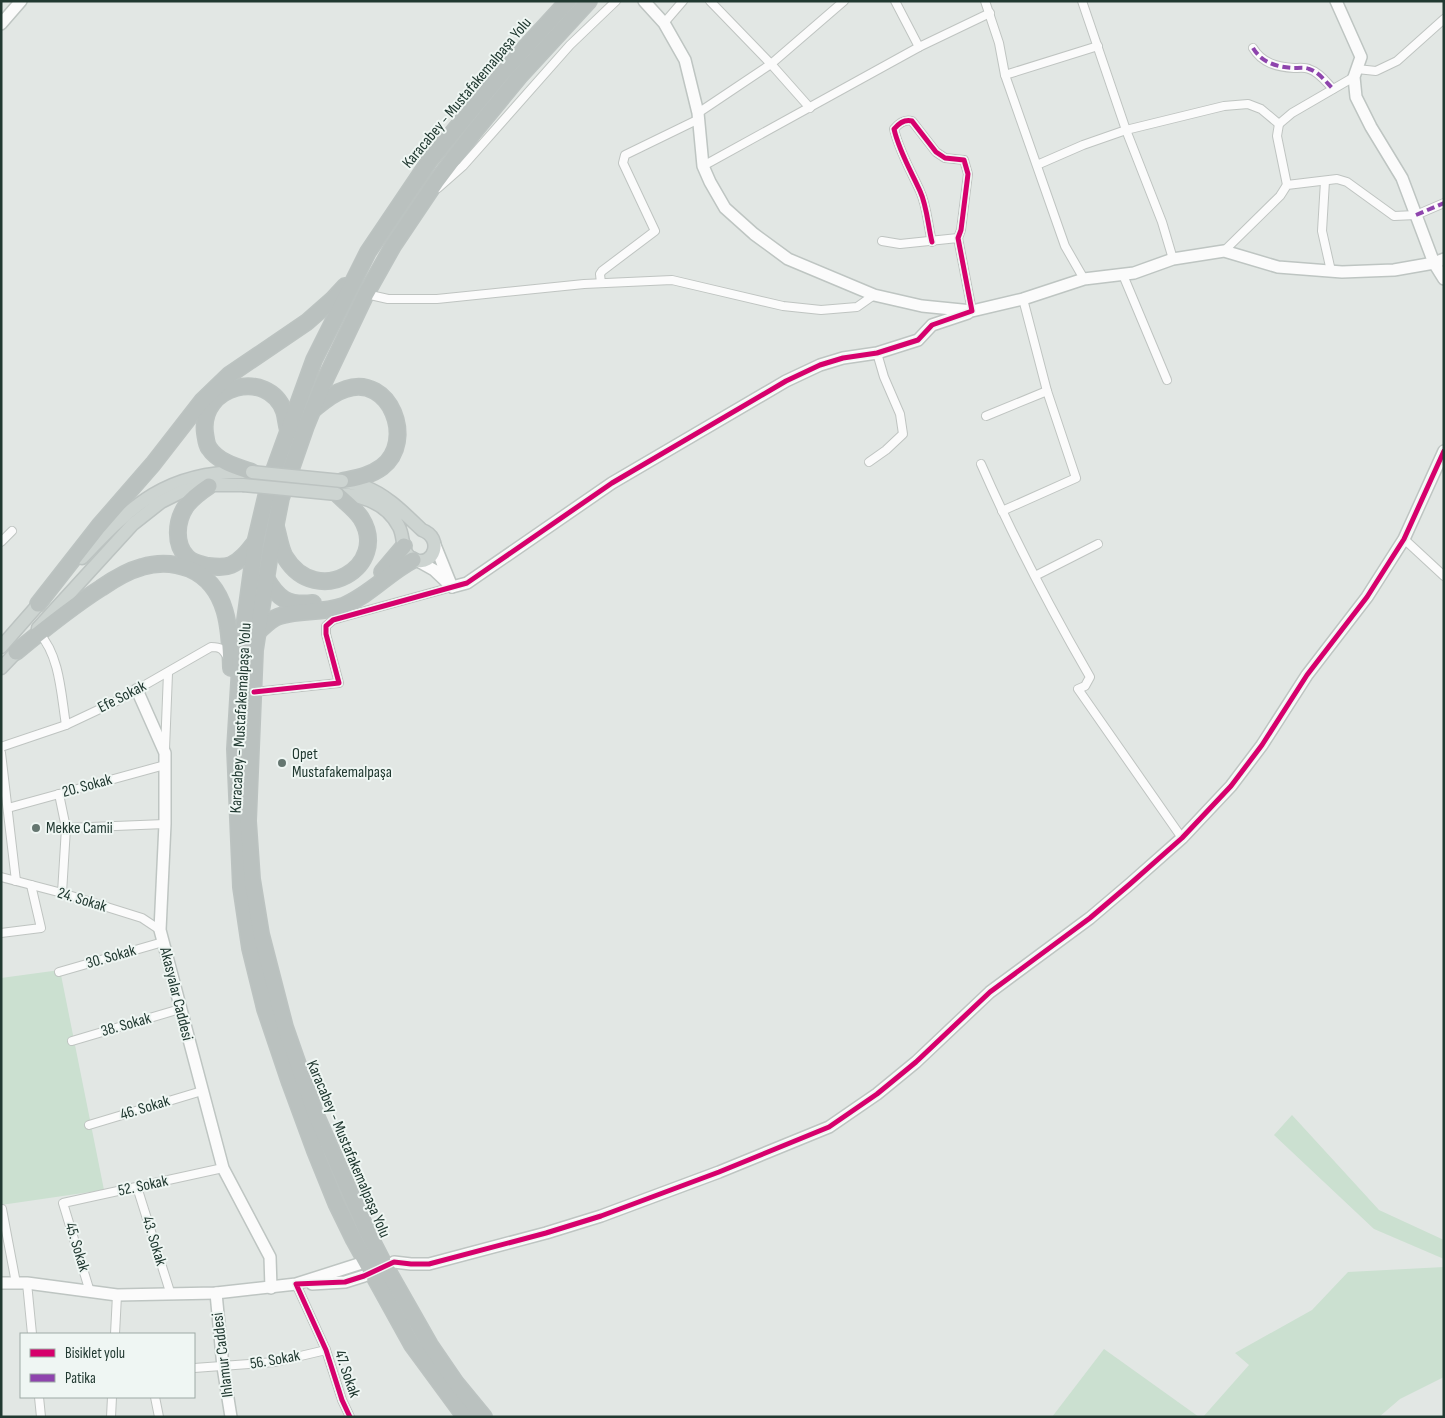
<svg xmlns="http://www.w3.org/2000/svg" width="1445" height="1418" viewBox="0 0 1445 1418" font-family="'Sofia Sans Condensed',sans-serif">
<rect width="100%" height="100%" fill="#e2e7e4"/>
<!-- green -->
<g fill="#cbe0d0">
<polygon points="60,970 104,1190 1,1205 1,978"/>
<polygon points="1292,1115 1379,1210 1444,1240 1444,1259 1374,1229 1274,1135"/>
<polygon points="1444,1267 1444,1377 1400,1399 1379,1417 1203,1417 1249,1365 1235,1353 1312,1310 1348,1272"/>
<polygon points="1104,1349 1199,1417 1052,1417"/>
</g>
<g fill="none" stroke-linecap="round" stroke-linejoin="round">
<!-- street casing -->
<g stroke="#bfc4c1" stroke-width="10">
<g id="street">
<polyline points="710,1 771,64 810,108"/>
<polyline points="895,1 919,47"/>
<polyline points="985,1 999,43 1005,75 1065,246 1084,279"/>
<polyline points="1082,1 1126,130 1162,222 1173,259"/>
<polyline points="664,23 683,1"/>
<path d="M1253,48C1262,63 1277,67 1294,68C1298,68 1305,67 1309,69C1319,72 1326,82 1333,89"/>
<polyline points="1357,69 1376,71 1397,61 1444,19"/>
<polyline points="1005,75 1098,46"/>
<polyline points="698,113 771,64 844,1"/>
<polyline points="1279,124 1277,136 1287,185"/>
<polyline points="1037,165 1083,145 1126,130 1224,106 1248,104 1261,109 1279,124 1292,113 1354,77"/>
<polyline points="703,166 919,47 990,13"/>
<polyline points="1325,181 1322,231 1331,271"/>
<polyline points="438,188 463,166 570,45 616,1"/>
<polyline points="882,241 900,244 958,238"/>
<path d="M932,242C928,226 927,206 920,191C911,171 899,151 894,129C899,123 905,119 912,121L936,152L945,158L964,160L968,174L961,230L958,238L972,311"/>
<polyline points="1224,251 1280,196 1287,185 1337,179 1347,182 1394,216 1416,215 1444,203"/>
<polyline points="1123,275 1167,380"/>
<polyline points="601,283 600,274 602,271 655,231 623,163 625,155 699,119"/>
<polyline points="366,294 388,299 437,299 584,284 672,280 783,306 821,310 857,307 874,295"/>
<polyline points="986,416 1047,391"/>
<polyline points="869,462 886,450 903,434 900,414 884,377 877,353"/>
<path d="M981,464C1013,537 1050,608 1090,677L1085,686L1078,689L1182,838"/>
<polyline points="1002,511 1076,478 1047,391 1023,299"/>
<polyline points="1404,539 1444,576"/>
<polyline points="1,542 12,531"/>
<polyline points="1035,576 1098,544"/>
<path d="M39,633C60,656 61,694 66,725"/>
<polyline points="254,692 339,683 326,634 326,626 333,620 343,617 452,587"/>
<path d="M1,747L66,725L117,701L211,647C221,647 223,649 228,658"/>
<polyline points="165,749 168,673"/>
<polyline points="1,753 16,881"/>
<polyline points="59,794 66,828 62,893"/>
<polyline points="8,808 165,765"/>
<polyline points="66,828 165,824"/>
<polyline points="1,877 62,893 142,918 160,930"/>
<polyline points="1,933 41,928 31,885"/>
<polyline points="59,972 163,942"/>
<polyline points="72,1041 180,1009"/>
<polyline points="89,1125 202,1091"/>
<polyline points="137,1187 171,1295"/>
<polyline points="2,1209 16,1283"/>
<polyline points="27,1283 32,1334"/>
<polyline points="296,1284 326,1350 342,1400 350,1417"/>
<polyline points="90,1292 63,1203 223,1168"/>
<polyline points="115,1334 117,1295"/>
<polyline points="194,1368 275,1362 326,1350"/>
<polyline points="39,1397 41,1417"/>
<polyline points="155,1397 159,1417"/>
<polyline points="111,1417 112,1397"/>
</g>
</g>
<!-- secondary casing -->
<g stroke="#bec5c2" stroke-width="14">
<g id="secondary">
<polyline points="644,1 664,23 685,60 698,113 703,166 710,182 725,208 754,234 788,259 874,295 922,306 972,311 1023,299 1084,279 1134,273 1173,259 1224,251 1278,267 1342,272 1394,270 1434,263 1444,259"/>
<polyline points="1336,1 1361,57 1354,77 1356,97 1371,127 1402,178 1434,263 1444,279"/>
<polyline points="1,24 21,1"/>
<polyline points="418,561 434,570 452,587 435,545"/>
<polyline points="452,587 467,583 612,483 786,381 820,365 843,358 877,353 918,340 932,325 968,313"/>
<polyline points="137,690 165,753 165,824 160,930 223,1168 270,1257 271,1288"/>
<polyline points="394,1262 411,1264 429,1264 546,1233 601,1216 719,1172 829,1127 877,1094 916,1062 990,992 1090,918 1130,884 1182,838 1231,786 1262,745 1307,675 1367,597 1404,539 1444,451"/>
<polyline points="1,1283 27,1283 117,1295 216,1293 296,1284 365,1262"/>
<polyline points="312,1284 345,1282 364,1276"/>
<polyline points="216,1293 223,1367 231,1417"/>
</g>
</g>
<!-- primary casing -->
<g stroke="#bcc3c1" stroke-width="15">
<g id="primary">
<path d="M337,494C361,495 387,503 399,527C405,538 400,555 415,560C434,567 444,538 422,530C405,514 387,495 365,487C358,484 350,483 342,481"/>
<path d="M82,558C132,505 167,471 245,472"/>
<polyline points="38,628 133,524 161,502 183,491 212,485 243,485"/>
<polyline points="1,647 44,598"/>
<polyline points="1,668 22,646"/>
</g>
</g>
<!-- highway casing -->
<g stroke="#bcc3c1" stroke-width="18">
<g id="highway">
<path d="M314,409C324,401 333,393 346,389C390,374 416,441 382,467C370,476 356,478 342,481"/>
<path d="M252,472C237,467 218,462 209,448C206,444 206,438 205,433C199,385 268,368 284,411C286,417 286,424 288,430"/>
<path d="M209,486C200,492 192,498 186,506C176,521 174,544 187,557C192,563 201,564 208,566C216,567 224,568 231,565C242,560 249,550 256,541"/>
<path d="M276,527C279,537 280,548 285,557C317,610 391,566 361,518C355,509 344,501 337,494"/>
<polyline points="382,572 404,546"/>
<path d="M266,578C278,599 288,606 313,603"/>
<polyline points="38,604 99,526 153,464 202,401 229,375 307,322 332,300 345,286"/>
<path d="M257,633C262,628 268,622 275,618C293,609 321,614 343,606C370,595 388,573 413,560"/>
<path d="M16,652C44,629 71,607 101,588C114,579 127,571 142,567C158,562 175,563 190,569C229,586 230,632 231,668"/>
<polyline points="465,1417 412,1345 354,1240 336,1203 315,1151 290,1083 265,1009 250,948 241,887 235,749 241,650 256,539 269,484 314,360 368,252 430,160 501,74 568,1"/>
<polyline points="484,1417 456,1383 430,1345 384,1264 367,1231 315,1113 285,1027 261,934 252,879 248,821 255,650 270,554 281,498 306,426 324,382 366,294 393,246 436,182 473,133 519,77 589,1"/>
</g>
</g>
<!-- street -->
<use href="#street" stroke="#fbfbfb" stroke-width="8"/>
<!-- secondary -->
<use href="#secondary" stroke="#fbfbfb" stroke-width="11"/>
<!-- primary -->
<use href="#primary" stroke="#cdd4d1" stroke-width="12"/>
<!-- highway -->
<use href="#highway" stroke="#bac1bf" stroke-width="15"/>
<!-- primary-bridge casing -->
<g stroke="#bcc3c1" stroke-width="15" stroke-linecap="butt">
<g id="primary-bridge">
<polyline points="252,472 342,481"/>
<polyline points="243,485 337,494"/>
</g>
</g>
<!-- primary-bridge -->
<use href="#primary-bridge" stroke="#cdd4d1" stroke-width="12"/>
<!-- quiet -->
<g stroke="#8e44ad" stroke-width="4" stroke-dasharray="8 4" stroke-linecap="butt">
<path d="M1253,48C1262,63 1277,67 1294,68C1298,68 1305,67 1309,69C1319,72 1326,82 1333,89"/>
<polyline points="1416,215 1444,203"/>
</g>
<!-- cycleway casing -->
<g stroke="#eff6f3" stroke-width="8">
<g id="cycleway">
<path d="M254,692L339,683L326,634V626L333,620L467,583L612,483L786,381L820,365L843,358L877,353L918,340L932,325L972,311L958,238L961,230L968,174L964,160L945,158L936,152L912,121C905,119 899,123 894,129C899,151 911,171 920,191C927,206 928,226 932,242"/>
<polyline points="350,1417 342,1400 326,1350 296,1284 345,1282 364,1276 394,1262 411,1264 429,1264 546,1233 601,1216 719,1172 829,1127 877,1094 916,1062 990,992 1090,918 1130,884 1182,838 1231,786 1262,745 1307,675 1367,597 1404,539 1444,451"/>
</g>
</g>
<!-- cycleway -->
<use href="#cycleway" stroke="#d6006c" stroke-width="5"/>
</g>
<!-- markers -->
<g fill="#657670" stroke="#eff6f3" stroke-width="2">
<circle cx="282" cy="763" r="5"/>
<circle cx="36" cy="828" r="5"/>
</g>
<g text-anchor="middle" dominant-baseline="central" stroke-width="4" stroke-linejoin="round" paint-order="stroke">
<!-- street labels -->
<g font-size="16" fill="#213931" stroke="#eff6f3">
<text transform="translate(467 93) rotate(-50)">Karacabey - Mustafakemalpaşa Yolu</text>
<text transform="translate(122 697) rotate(-27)">Efe Sokak</text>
<text transform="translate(241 718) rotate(-87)">Karacabey - Mustafakemalpaşa Yolu</text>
<text transform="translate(87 786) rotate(-15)">20. Sokak</text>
<text transform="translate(82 900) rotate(17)">24. Sokak</text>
<text transform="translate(111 957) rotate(-16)">30. Sokak</text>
<text transform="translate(176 994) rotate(76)">Akasyalar Caddesi</text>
<text transform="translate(126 1025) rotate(-16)">38. Sokak</text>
<text transform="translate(145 1108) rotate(-17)">46. Sokak</text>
<text transform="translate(348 1149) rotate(67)">Karacabey - Mustafakemalpaşa Yolu</text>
<text transform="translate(143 1186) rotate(-12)">52. Sokak</text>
<text transform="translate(154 1241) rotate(73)">43. Sokak</text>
<text transform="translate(77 1247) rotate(73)">45. Sokak</text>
<text transform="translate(223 1355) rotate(-97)">Ihlamur Caddesi</text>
<text transform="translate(275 1360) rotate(-10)">56. Sokak</text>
<text transform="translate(347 1374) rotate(71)">47. Sokak</text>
</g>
<!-- poi labels -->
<g font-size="16" fill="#213931" stroke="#eff6f3" text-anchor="start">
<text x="292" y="754">Opet<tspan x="292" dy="18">Mustafakemalpaşa</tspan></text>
<text x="46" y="828">Mekke Camii</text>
</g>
</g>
<!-- border -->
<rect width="1445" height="1418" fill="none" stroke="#213931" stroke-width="5"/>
<!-- legend -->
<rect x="20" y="1333" width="175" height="65" fill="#eff6f3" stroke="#9daaa5"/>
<rect x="30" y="1349" width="25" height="8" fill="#d6006c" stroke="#9daaa5"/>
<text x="65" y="1358" font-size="15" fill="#213931">Bisiklet yolu</text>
<rect x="30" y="1374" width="25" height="8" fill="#8e44ad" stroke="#9daaa5"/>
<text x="65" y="1383" font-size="15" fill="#213931">Patika</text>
</svg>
